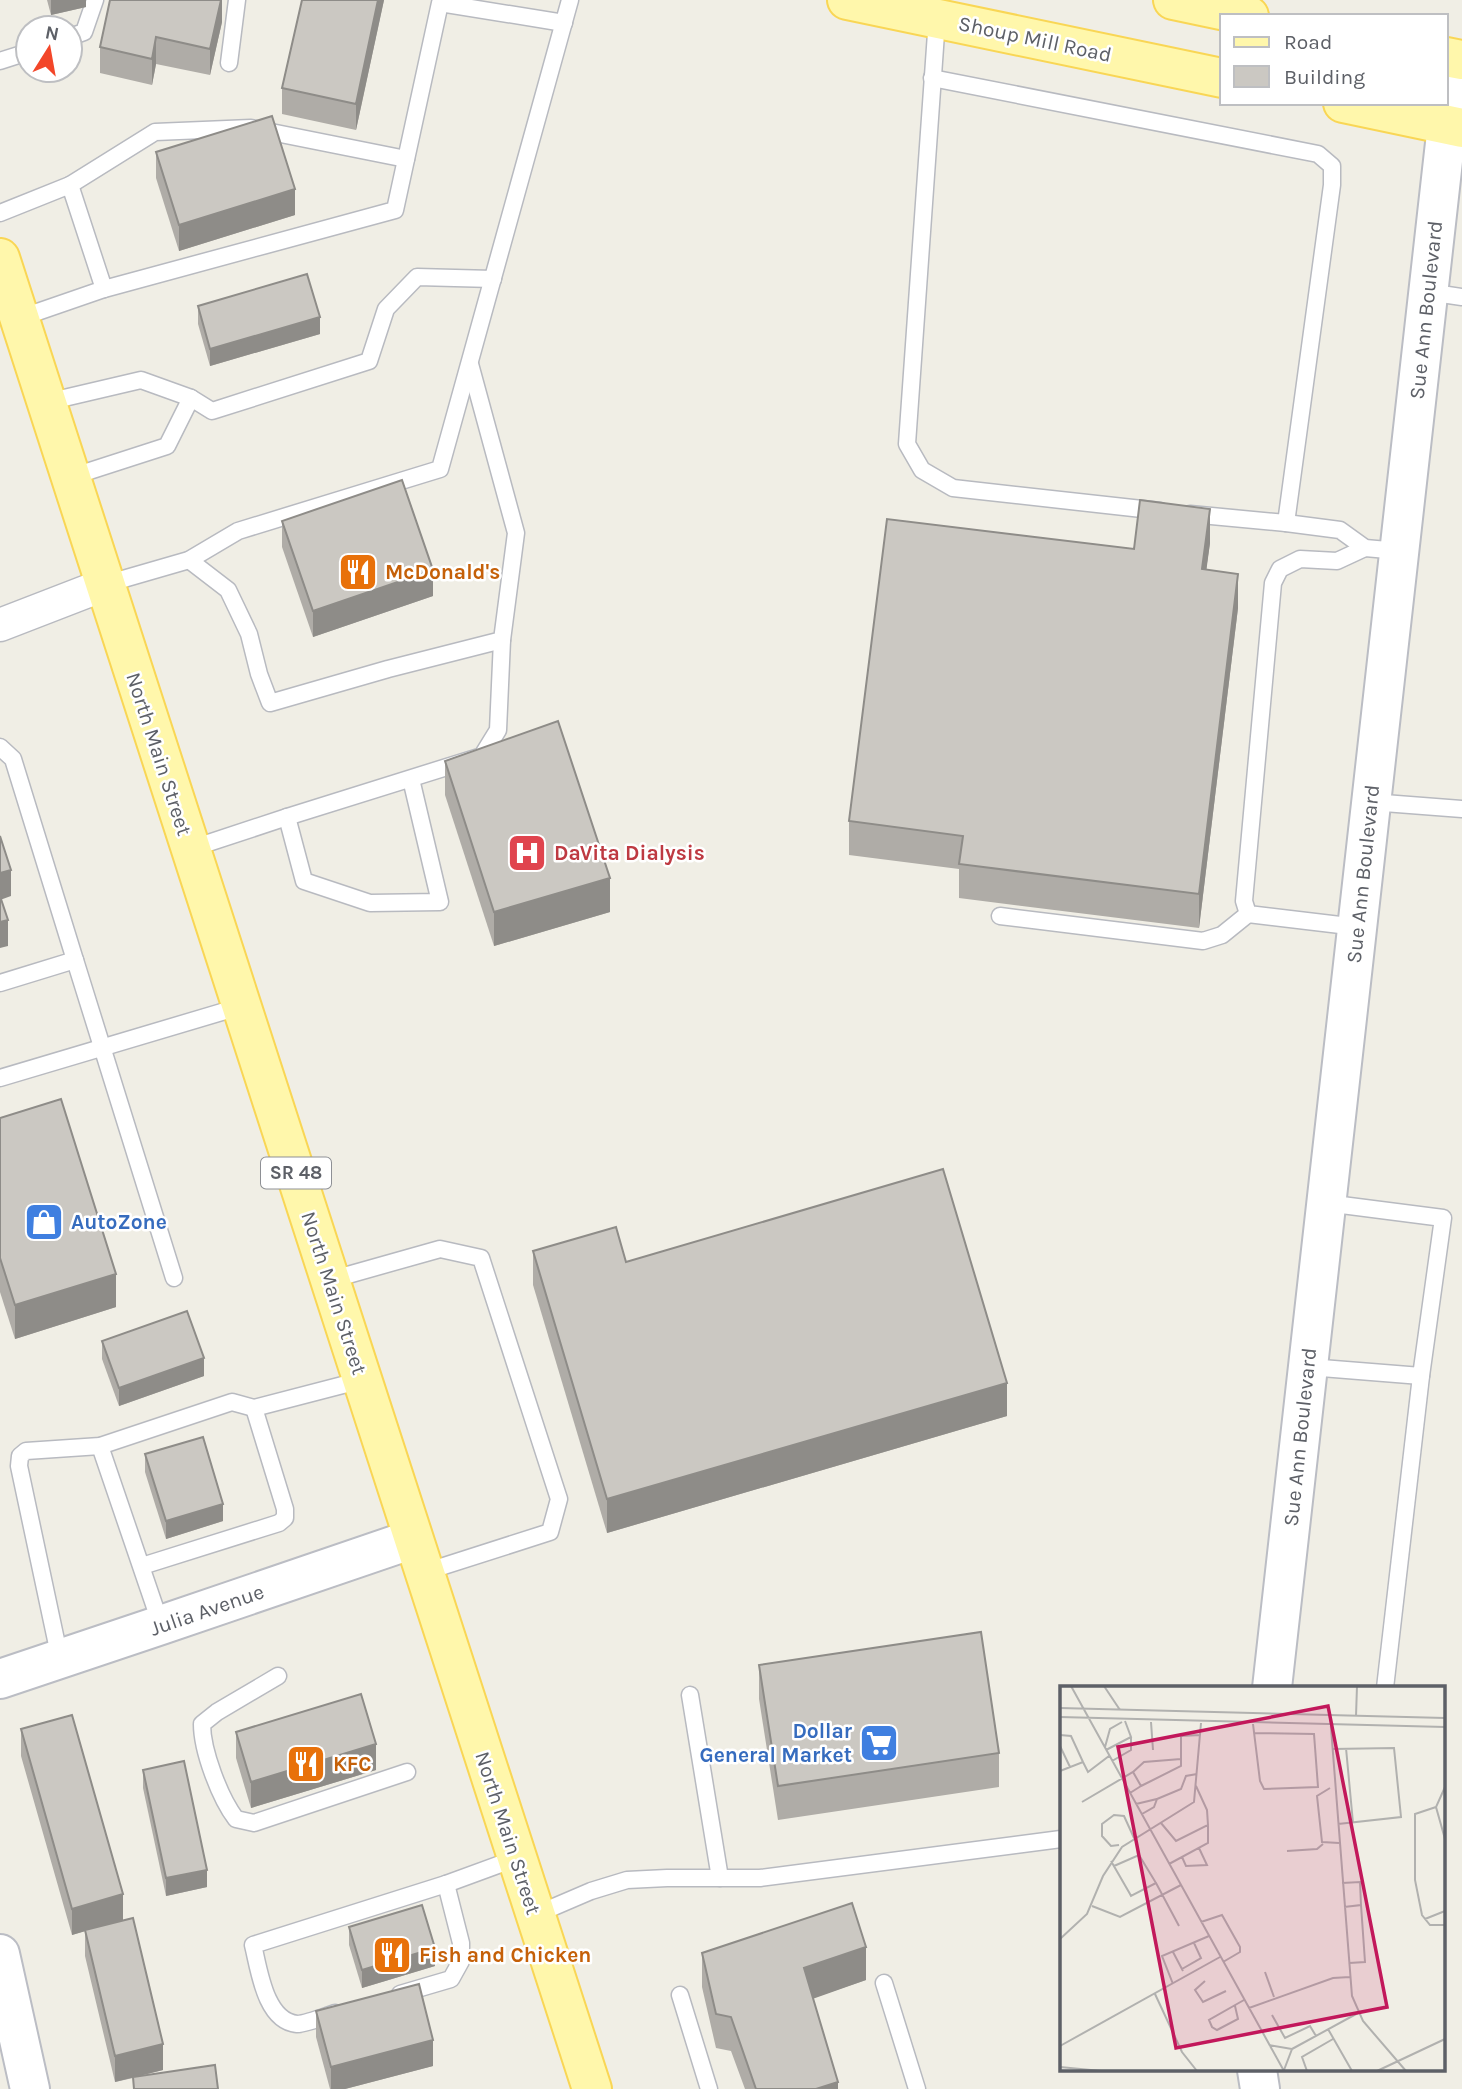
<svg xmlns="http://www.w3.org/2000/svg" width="1462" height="2089" viewBox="0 0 1462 2089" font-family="Karla,sans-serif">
<rect width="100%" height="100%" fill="#f0eee5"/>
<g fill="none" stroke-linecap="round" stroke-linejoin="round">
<!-- lane casing -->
<g stroke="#b8bac0" stroke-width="19">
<g id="lane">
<polyline points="937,19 907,444 922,470 953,488 1160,511"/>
<polyline points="70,37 84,32 95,0"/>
<polyline points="0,61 28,52"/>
<polyline points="229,63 237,0"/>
<polyline points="932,78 1318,154 1332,166 1332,185 1286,523 1190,514"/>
<polyline points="70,185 155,132 251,128 406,159"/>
<polyline points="0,213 70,185 104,289 20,318"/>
<polyline points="104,289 395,210 440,3 564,23"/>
<polyline points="1428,292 1462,297"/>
<polyline points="191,398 212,411 369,361 386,309 417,277 493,279"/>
<polyline points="47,402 141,380 191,398 167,446 71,477"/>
<polyline points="1286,523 1340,530 1365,548 1399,551"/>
<polyline points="189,560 228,590 249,634 259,674 270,703 388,669 502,640 516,533 470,364"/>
<polyline points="106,584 189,560 238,531 440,469 570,0"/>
<polyline points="0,747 13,759 75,960 0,983"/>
<polyline points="1371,802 1462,809"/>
<polyline points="287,817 304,881 370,903 440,902 411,779"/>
<polyline points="190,849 287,817 482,756 498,730 502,640"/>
<polyline points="1000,916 1203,941 1222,935 1248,914"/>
<polyline points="1357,927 1248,914 1244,901 1273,583 1280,569 1300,559 1337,561 1365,548"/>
<polyline points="75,960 174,1278"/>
<polyline points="0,1078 242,1006"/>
<polyline points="330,1280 440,1249 481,1258 559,1499 550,1532 425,1572"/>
<polyline points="1309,1367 1421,1376 1443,1218 1326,1203"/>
<polyline points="100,1446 161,1625"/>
<polyline points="142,1566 279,1523 285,1518 285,1509 254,1408"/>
<polyline points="60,1659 19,1466 20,1456 26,1451 100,1446 232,1402 254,1408 362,1380"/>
<path d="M278,1676L217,1712L202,1724C202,1751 220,1798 236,1819L254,1823L407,1772"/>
<polyline points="1385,1688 1421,1376"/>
<polyline points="690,1695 720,1878"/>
<polyline points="535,1915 591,1891 627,1880 667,1878 760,1878 1061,1839"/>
<polyline points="884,1983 917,2089"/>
<polyline points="400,1994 451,1979 461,1961 461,1943 446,1884"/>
<polyline points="680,1995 709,2089"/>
<path d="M335,2013C326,2016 306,2024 297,2024C265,2021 259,1969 253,1945L446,1884L517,1858"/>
</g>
</g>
<!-- street casing -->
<g stroke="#b8bac0" stroke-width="35">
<polyline id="street" points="0,625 106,584"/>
</g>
<!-- secondary casing -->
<g stroke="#bbbdc4" stroke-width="42">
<g id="secondary">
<polyline points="0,1679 161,1625 413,1539"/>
<polyline points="1272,1688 1447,125 1461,60"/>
<polyline points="0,1954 30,2089"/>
<polyline points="1257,2070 1260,2089"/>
</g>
</g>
<!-- primary casing -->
<g stroke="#f9d655" stroke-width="42">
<g id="primary">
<polyline points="847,0 1222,78"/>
<polyline points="1173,0 1249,16"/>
<polyline points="1446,57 1462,60"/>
<polyline points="1343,103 1462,128"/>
<path d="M0,258C197,868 394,1479 592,2089"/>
</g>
</g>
<!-- lane -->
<use href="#lane" stroke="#fff" stroke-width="16"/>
<!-- street -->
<use href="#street" stroke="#fff" stroke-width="32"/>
<!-- secondary -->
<use href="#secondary" stroke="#fff" stroke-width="38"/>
<!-- primary -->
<use href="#primary" stroke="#fff7ab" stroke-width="38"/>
</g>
<!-- wall -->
<g fill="#afaca7">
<polygon points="47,0 86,0 86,7 51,15"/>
<polygon points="222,0 222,22 210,75 156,64 152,85 100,73 100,47"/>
<polygon points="302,0 384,0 356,130 282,114 282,88"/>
<polygon points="156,152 295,215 179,251 156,178"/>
<polygon points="198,306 320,334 210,366 198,324"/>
<polygon points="282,521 433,596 313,637 282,547"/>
<polygon points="1210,543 1206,570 1238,608 1199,928 959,898 959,869 849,855 849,821 1134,549"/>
<polygon points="445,761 610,912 494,946 445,795"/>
<polygon points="0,1118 116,1307 15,1339 0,1292"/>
<polygon points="533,1251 626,1262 1007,1416 607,1533 533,1285"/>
<polygon points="102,1341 204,1376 119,1406 102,1359"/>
<polygon points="145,1454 223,1521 166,1539 145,1472"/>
<polygon points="759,1665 999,1753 999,1787 778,1820 759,1699"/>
<polygon points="21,1729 123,1920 163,2070 136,2077 218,2089 133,2089 133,2078 115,2082 85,1956 85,1931 72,1935 21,1756"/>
<polygon points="236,1732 376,1770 251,1808 236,1758"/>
<polygon points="143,1770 207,1887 166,1896 143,1788"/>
<polygon points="349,1927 435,1966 362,1988 349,1945"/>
<polygon points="702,1953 866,1980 813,1998 838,2089 745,2089 731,2051 716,2048 702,1987"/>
<polygon points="316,2011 433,2066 345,2089 330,2089 316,2037"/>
</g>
<!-- shaded-wall -->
<g fill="#8e8c88">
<polygon points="51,0 86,0 86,7 51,15"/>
<polygon points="221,0 222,0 222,22 210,75 210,49"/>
<polygon points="378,0 384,0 356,130 356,104"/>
<polygon points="156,37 156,64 152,85 152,59"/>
<polygon points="295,189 295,215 179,251 179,225"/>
<polygon points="320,317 320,334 210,366 210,349"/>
<polygon points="1210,509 1210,543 1202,603 1202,569"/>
<polygon points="433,570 433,596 313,637 313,611"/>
<polygon points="1238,574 1238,608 1199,928 1199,894"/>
<polygon points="11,870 11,896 0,900 0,873"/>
<polygon points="610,878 610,912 494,946 494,912"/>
<polygon points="8,920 8,946 0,948 0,922"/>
<polygon points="116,1274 116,1307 15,1339 15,1305"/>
<polygon points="204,1358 204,1376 119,1406 119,1388"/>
<polygon points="1007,1383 1007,1416 607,1533 607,1499"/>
<polygon points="223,1504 223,1521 166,1539 166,1521"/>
<polygon points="376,1744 376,1770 251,1808 251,1782"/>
<polygon points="207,1870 207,1887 166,1896 166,1878"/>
<polygon points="123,1894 123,1920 72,1935 72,1909"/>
<polygon points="866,1947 866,1980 804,2002 804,1968"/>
<polygon points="435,1948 435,1966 362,1988 362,1970"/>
<polygon points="433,2040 433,2066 345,2089 331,2089 331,2067"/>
<polygon points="163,2044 163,2070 115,2082 115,2056"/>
<polygon points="838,2082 838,2089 816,2089"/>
</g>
<!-- building -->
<g fill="#cbc8c2" stroke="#8e8c88" stroke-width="2">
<polygon points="110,0 221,0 210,49 156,37 152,59 100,47"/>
<polygon points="302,0 378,0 356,104 282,88"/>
<polygon points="272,116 295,189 179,225 156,152"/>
<polygon points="307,274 320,317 210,349 198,306"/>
<polygon points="402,480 433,570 313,611 282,521"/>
<polygon points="1140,500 1210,509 1202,569 1238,574 1199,894 959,864 963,836 849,821 887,519 1134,549"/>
<polygon points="558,721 610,878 494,912 445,761"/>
<polygon points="0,836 11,870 0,873"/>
<polygon points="0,896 8,920 0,922"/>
<polygon points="61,1099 116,1274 15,1305 0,1258 0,1118"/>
<polygon points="943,1169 1007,1383 607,1499 533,1251 616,1227 626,1262"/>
<polygon points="187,1311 204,1358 119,1388 102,1341"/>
<polygon points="203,1437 223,1504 166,1521 145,1454"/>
<polygon points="981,1632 999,1753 778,1786 759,1665"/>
<polygon points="361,1694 376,1744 251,1782 236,1732"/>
<polygon points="72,1715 123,1894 72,1909 21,1729"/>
<polygon points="184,1761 207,1870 166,1878 143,1770"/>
<polygon points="852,1903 866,1947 804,1968 838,2082 816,2089 756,2089 731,2017 716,2014 702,1953"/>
<polygon points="422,1905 435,1948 362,1970 349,1927"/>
<polygon points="133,1918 163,2044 115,2056 85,1930"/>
<polygon points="419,1984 433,2040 331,2067 316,2011"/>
<polygon points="215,2065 218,2089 134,2089 133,2077"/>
</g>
<!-- icons -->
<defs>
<g id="restaurant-square" transform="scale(2.0125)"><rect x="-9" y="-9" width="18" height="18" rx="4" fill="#e8710a" stroke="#fff"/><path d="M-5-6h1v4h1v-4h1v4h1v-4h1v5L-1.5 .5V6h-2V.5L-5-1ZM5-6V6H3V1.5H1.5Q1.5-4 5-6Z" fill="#fff"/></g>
<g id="hospital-square" transform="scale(2.0125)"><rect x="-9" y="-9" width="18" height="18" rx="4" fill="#e0444e" stroke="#fff"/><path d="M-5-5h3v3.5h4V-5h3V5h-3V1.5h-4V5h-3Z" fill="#fff"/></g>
<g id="shop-square" transform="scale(2.0125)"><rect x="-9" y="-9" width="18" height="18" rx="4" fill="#3f7fe0" stroke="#fff"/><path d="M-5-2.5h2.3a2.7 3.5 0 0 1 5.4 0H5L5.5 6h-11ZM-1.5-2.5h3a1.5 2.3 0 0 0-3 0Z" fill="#fff"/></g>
<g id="supermarket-square" transform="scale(2.0125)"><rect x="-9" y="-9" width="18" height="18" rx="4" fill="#3f7fe0" stroke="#fff"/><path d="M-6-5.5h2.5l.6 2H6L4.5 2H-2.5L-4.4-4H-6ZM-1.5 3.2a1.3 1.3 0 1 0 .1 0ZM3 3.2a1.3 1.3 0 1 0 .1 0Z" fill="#fff"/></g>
</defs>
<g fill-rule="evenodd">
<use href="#restaurant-square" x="358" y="572"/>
<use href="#hospital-square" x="527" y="853"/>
<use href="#shop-square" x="44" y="1222"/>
<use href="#supermarket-square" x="879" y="1743"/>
<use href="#restaurant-square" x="306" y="1764"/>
<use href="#restaurant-square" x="392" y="1955"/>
</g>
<g text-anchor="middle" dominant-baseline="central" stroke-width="5" stroke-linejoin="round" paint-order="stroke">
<!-- shield labels -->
<rect fill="#fff" stroke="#8e9095" stroke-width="2" x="261" y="1157.5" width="70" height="31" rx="5"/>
<g font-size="19" font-weight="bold" fill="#5d6067">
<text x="296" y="1173">SR 48</text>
</g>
<!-- street labels -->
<g font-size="21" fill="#5d6067" stroke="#fff">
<text transform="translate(1035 39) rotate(12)">Shoup Mill Road</text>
<text transform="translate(1426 310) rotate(-84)">Sue Ann Boulevard</text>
<text transform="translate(159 754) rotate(72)">North Main Street</text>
<text transform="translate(1363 874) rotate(-84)">Sue Ann Boulevard</text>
<text transform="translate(334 1293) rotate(72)">North Main Street</text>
<text transform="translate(1300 1437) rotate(-84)">Sue Ann Boulevard</text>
<text transform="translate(207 1610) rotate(-19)">Julia Avenue</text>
<text transform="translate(508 1833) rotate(72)">North Main Street</text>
</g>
<!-- food labels -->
<g font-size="21" font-weight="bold" fill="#c56008" stroke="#fff" text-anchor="start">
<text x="385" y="572">McDonald's</text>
<text x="333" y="1764">KFC</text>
<text x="419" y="1955">Fish and Chicken</text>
</g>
<!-- health labels -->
<g font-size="21" font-weight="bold" fill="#be3a42" stroke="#fff" text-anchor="start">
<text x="554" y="853">DaVita Dialysis</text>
</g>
<!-- shop labels -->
<g font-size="21" font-weight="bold" fill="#366cbe" stroke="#fff" text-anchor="start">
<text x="71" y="1222">AutoZone</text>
<text x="852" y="1731" text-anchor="end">Dollar<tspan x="852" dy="24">General Market</tspan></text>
</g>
</g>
<!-- overview -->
<g transform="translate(1060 1686)">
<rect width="385" height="385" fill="#f0eee5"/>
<path fill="none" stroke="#b1b1af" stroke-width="2" d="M11,0L224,385M44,0L60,24M0,22L385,32M270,29L292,310L303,335L346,385M296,30L297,0M0,31L385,41M91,36L93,64M193,38L200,95L204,103L258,101L254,48L194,47M0,49L11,50L23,76M0,60L10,81M45,61L50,43L62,36M286,62L293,137M272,63L334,62L341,131L278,138M46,64L71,51L65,35M52,75L71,64V51M0,85L23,76L28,86L49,70M73,86L84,76L121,73M81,100L121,80V50L140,49M385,101L376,121L385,153M270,102L257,110L262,156L279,157M97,113L121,103L126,90L137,88M22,116L73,86L81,100L70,107M76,118L97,113L94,121L82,128M376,121L355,128V194L362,229L370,239H385M101,137L116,155L148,139L147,124L136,100M59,159L51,160L42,150V138L54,129L64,130L74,152M227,165L257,163L263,158M122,171L126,180L147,179L139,162M51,175L70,208L71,210L96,197L79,169L54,180M109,178L148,157V139M96,197L119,240M282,197L300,196L301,219L284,221M32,220L60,231L121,199M365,233L385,225M141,236L162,229L180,261V266L163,276M0,253L27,228L43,190L62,161L134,116L141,37M113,266L123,285M289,277L305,276L301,219M122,283L141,272L134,257M205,286L214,311M145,295L135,304L143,316L166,305M113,298L102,270L149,250M95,308L122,366L137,385M175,320L178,333L157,344L152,341L149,334L184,314M189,322L273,292L290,291M212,329L225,352L250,340L256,350M268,343L292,385M209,359L232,363L224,384M0,360L160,271M232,363L298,327M0,381L41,385M247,385L242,371L273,353M317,385L385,353"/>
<path fill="#c2185b" fill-opacity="0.15" stroke="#c2185b" stroke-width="3.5" d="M268,20L327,321L116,362L58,61Z"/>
<rect width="385" height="385" fill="none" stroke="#5d6067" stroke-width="3.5"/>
</g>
<!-- legend -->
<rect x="1220" y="14" width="228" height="91" fill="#ffffff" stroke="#bebfc2" stroke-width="2"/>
<rect x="1234" y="37" width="35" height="10" fill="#fff7ab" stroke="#bebfc2" stroke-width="2"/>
<text x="1284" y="49" font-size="21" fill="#5d6067">Road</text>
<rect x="1234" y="66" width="35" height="21" fill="#cbc8c2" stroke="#bebfc2" stroke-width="2"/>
<text x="1284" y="84" font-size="21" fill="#5d6067">Building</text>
<!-- north arrow -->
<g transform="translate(49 49) rotate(11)"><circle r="33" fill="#ffffff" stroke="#bebfc2" stroke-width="2"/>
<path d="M0-5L12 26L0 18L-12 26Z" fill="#f34629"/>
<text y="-10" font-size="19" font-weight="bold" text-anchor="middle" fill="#5d6067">N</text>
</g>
</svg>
